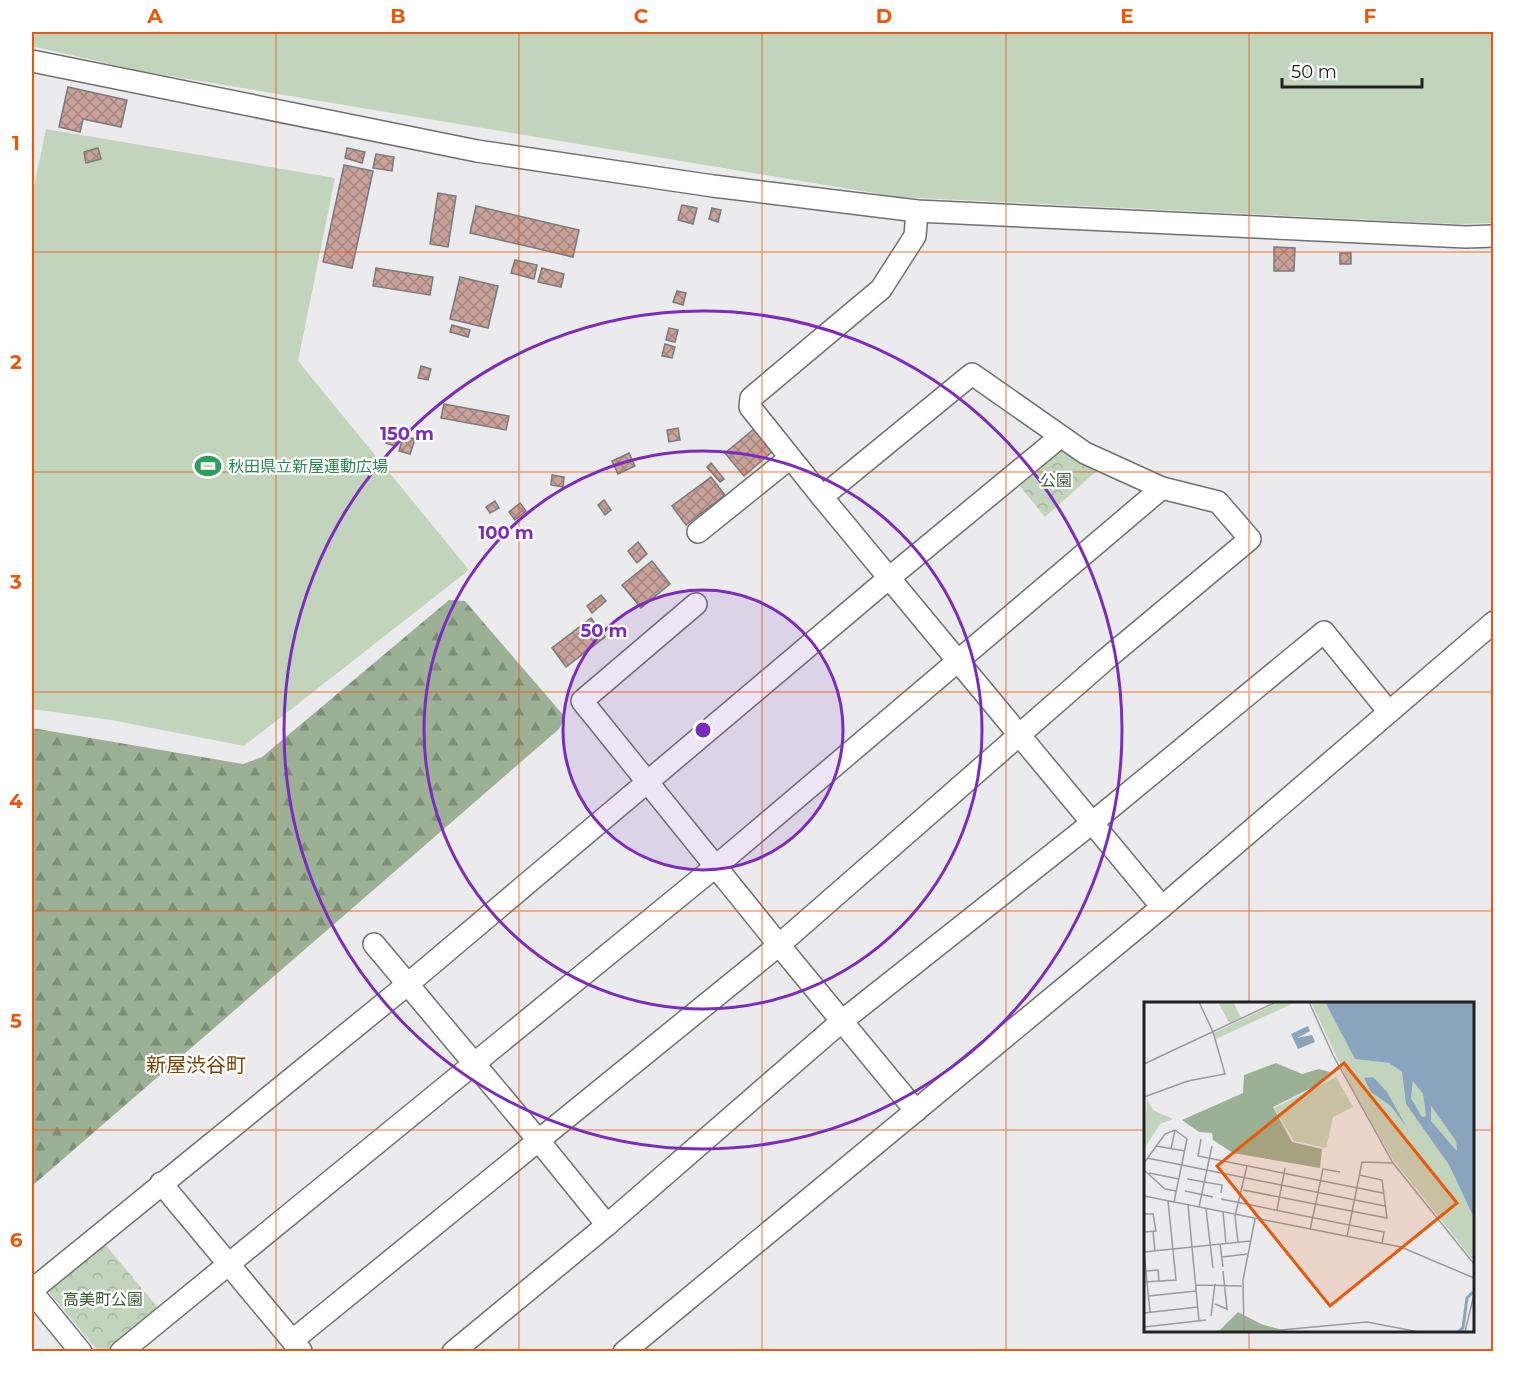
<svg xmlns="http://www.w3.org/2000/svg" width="1525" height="1383" viewBox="0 0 1525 1383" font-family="Montserrat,'Noto Sans JP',sans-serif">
<defs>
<pattern id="forest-firs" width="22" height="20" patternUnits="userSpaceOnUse" patternTransform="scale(1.5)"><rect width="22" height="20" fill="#9bb094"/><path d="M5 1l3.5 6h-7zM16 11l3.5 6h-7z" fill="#7e8f78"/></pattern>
<pattern id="park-crowns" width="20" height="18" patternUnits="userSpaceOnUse" patternTransform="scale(1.5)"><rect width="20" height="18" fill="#c2d4bb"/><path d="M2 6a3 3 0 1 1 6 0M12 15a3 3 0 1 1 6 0" fill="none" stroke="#a6b6a0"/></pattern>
<pattern id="building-cross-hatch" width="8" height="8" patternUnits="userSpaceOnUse" patternTransform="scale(1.5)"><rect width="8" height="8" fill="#c9a39b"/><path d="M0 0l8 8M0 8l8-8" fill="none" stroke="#a3847e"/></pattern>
</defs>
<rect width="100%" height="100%" fill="#ebebed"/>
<!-- grass -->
<g fill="#c2d4bb">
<polygon points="32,32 1493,32 1493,223 1456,224 898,197 140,71 32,46"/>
<polygon points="46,129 335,178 298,361 469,570 244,746 111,720 32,709 32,196"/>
</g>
<!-- forest -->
<polygon fill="url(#forest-firs)" points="449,600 465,601 565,717 559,729 32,1186 32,728 243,764 262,757"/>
<!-- park -->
<g fill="url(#park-crowns)">
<polygon points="1063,446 1100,468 1045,517 1019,485"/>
<polygon points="104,1243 159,1309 107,1351 98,1351 47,1290"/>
</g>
<!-- building -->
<g fill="url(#building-cross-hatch)" stroke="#7b7979" stroke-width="1.5">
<polygon points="68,87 127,100 121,127 83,119 80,132 59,127"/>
<polygon points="98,148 101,159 86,163 84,152"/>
<polygon points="347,148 365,152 362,163 345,158"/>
<polygon points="376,154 394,157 392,171 373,168"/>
<polygon points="344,165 373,171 352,268 323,262"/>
<polygon points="438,193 456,196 448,247 430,244"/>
<polygon points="682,205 697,208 693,224 678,220"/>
<polygon points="476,206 579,230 573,257 470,233"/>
<polygon points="712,208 721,210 718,222 709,219"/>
<polygon points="1274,247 1295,248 1294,271 1274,271"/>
<rect x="1340" y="253" width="11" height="11"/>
<polygon points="515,260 537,265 534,279 511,273"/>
<polygon points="376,268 433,277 430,295 373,286"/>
<polygon points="542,268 564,274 561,287 538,282"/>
<polygon points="460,277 498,286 488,328 450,319"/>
<polygon points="677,291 686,293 683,305 673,302"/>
<polygon points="452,325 470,330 468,337 450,332"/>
<polygon points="669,328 678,330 675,342 666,340"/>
<polygon points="665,344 675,347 672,358 662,356"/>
<polygon points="421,366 431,369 428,380 418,378"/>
<polygon points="444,404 509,416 506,430 441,418"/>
<polygon points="678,428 680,440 669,442 667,430"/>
<polygon points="755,428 773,451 744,476 725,453"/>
<polygon points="389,432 398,434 395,446 386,443"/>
<polygon points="403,436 415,439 410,454 399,451"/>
<polygon points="629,453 635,466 618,474 612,461"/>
<polygon points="711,463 724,479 720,482 707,467"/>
<polygon points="552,475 564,477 563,487 551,485"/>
<polygon points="711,477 725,495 686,525 672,506"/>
<polygon points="604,500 611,510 605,515 598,505"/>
<polygon points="495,501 499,508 490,513 486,507"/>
<polygon points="520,503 526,511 515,520 509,512"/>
<polygon points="638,542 647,554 637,563 628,551"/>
<polygon points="652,561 670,584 641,608 622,585"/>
<polygon points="601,595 606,601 592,613 587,606"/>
<polygon points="591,618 605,637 566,667 552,648"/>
</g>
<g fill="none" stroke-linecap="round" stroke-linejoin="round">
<!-- minor casing -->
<g stroke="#707071" stroke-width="24">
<g id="minor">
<polyline points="32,61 477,151 713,186 917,211 1466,237 1494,236"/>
<polyline points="917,211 915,236 881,289 751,398 750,407 822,497 1162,907"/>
<polyline points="698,532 790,458"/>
<polyline points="696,604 582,701 779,945 916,1111"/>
<polyline points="374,944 539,1141 607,1225"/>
<polyline points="161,1183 301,1351"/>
<polyline points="32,1290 408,984 889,578 1060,437"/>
<polyline points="32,1292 81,1352"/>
<polyline points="293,1340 779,945 1105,660 1250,539 1218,502 1162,488 1085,453 972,374 822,497"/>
<polyline points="121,1352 715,867 1162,488"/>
<polyline points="453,1352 607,1225 842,1021 1092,823 1324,632 1389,712"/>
<polyline points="624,1352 1162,907 1494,622"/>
</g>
</g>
<!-- minor -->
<use href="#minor" stroke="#fff" stroke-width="21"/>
</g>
<!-- grid -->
<path fill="none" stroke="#e8590c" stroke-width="1.5" stroke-opacity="0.55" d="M276,32V1352M519,32V1352M762,32V1352M1006,32V1352M1249,32V1004M32,252H1494M32,472H1494M32,692H1494M32,911H1494M32,1130H1146M1472,1130H1494M1249,1330V1352"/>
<!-- distance rings -->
<circle cx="703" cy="730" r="140" fill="#7b2cbf" fill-opacity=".12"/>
<g fill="none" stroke="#7b2cbf" stroke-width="3">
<circle cx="703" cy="730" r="140"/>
<circle cx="703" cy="730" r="279"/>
<circle cx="703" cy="730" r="419"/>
</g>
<!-- icons -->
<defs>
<g id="stadium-bare" transform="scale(2.07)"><path d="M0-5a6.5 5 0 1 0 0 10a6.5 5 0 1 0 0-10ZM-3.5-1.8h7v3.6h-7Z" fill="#2e9e5b" stroke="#fff" stroke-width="2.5" paint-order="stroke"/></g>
</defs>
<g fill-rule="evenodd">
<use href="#stadium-bare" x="208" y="466"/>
</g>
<g text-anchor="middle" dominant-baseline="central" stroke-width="4.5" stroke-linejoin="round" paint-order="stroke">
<!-- leisure labels -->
<g font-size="16" fill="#27864d" stroke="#fff" text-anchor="start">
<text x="228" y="466">秋田県立新屋運動広場</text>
</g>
<!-- park labels -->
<g font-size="16" fill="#3d5c31" stroke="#fff">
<text x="1056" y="480">公園</text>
<text x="103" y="1299">高美町公園</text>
</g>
<!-- quarter labels -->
<g font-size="20" fill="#794303" stroke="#fff">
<text x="196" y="1065">新屋渋谷町</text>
</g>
</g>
<!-- overview -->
<g transform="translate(1144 1002)">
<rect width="330" height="330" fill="#ebebed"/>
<path d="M135,0H152L72,37L70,31ZM167,0H181L211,57L245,61L258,70L262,102L305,163L330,216V259L249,158L204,79ZM192,75L209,105L189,115L182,146L150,139L130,106ZM269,79L279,92L282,114L278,115L267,96ZM3,97L9,108L29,117L16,122L0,147ZM287,104L312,139L313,149L287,119Z" fill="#c2d4bb"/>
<path d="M132,61L158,72L175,67L186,70L173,83L129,105L148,140L178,147L176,166L89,151L69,138L68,131L55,130L38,118L99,91L100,73ZM94,310L117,322L145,330H67L76,328Z" fill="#9bb094"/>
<path d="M74,0H89L97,15L85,21Z" fill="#c2d4bb"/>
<path d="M181,0H330V216L305,163L262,102L258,70L245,61L211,57ZM269,79L279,92L282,114L278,115L267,96ZM287,104L312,139L313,149L287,119ZM164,24L166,29L153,36L168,33L171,40L154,47L147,32ZM229,75L243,90L263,126L247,104L227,90L220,76Z" fill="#89a4bc" fill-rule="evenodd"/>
<path fill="none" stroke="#89a4bc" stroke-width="3" d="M314,330L319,326L323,296L329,290"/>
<path fill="none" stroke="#9a9a9c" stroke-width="1.5" d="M165,0L189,53L249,161L330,262M0,62L132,0M0,95L44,79L81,72L69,30L55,0M57,137L54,154L239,191M12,144L41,149M27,147L31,128M3,156L241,204M0,161L21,132L31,128L43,137L30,200M0,168L21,187L32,189M5,171L35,177M43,177L78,183L77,191M99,188L243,216L238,178L215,173M41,189L69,195M0,194L257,245L330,276M77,197L240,230L238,242M44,203L55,319M55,205L68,144M62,207L69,266M133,208L141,166M79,210L82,241M0,212H9L12,229L0,230M166,228L179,167L196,170M9,229L11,249M203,235L218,160L249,161M94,240L91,214L103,164M76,242L79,265M0,250L106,239M0,250L6,310M78,255L103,252M2,269L14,268L15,279M0,280L32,278L24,199M51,283L98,284M5,294L52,289M71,302L83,307L79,269M0,311L54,305M67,314L71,282M0,325L62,318M100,330L99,278L111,217M116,330L223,320L275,330M321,330L330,292"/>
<path fill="#e8590c" fill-opacity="0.15" stroke="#e8590c" stroke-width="3" d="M200,61L313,201L186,304L73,164Z"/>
<rect width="330" height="330" fill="none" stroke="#212122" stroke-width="3"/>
</g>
<circle cx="703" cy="730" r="9" fill="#7b2cbf" stroke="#fff" stroke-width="3"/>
<g font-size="18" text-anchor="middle" font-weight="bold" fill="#7b2cbf" stroke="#fff" stroke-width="4.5" stroke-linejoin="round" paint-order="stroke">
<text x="407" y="440">150 m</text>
<text x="506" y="539">100 m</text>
<text x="604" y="637">50 m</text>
</g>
<!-- border -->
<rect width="1525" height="1383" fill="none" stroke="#ffffff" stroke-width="66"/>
<!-- scale -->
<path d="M1282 78v9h140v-9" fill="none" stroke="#212122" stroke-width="3"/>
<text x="1291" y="78" font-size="18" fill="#212122" stroke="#ffffff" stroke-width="4.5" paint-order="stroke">50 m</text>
<rect x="33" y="33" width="1459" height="1317" fill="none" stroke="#e8590c" stroke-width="2"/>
<g font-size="20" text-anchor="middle" font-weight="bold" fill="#e8590c">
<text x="155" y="23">A</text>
<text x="398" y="23">B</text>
<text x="641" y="23">C</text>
<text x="884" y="23">D</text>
<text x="1127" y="23">E</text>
<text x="1370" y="23">F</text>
<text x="16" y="150">1</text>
<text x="16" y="369">2</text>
<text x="16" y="589">3</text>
<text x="16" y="808">4</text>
<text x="16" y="1028">5</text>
<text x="16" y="1247">6</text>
</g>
</svg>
